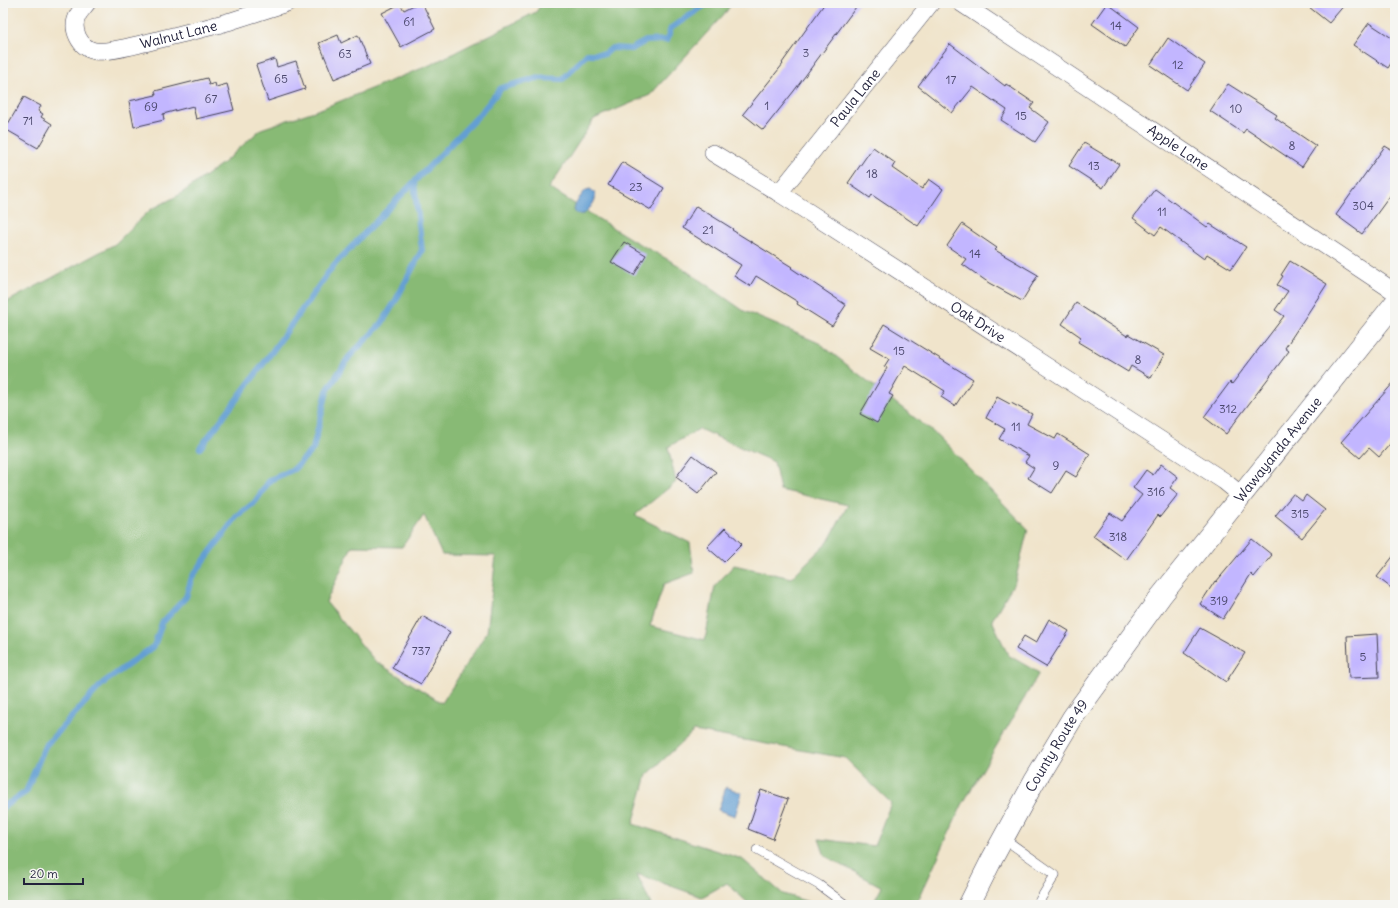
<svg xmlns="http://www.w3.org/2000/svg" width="1398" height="908" viewBox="0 0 1398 908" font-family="Delius,sans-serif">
<rect width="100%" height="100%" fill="#f6f6f2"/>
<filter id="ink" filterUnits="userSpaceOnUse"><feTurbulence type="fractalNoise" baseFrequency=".025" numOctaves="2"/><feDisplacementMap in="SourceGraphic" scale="8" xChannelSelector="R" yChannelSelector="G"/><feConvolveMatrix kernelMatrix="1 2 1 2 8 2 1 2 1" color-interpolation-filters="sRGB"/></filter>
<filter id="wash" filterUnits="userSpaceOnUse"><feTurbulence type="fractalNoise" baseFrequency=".012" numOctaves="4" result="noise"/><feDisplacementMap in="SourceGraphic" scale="16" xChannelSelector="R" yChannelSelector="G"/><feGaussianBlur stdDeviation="0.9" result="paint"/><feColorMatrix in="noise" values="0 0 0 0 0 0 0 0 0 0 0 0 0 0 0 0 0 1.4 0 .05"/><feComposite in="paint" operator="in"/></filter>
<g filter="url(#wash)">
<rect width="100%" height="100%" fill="#f0e4cb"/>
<!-- forest -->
<path fill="#88ba74" stroke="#556e58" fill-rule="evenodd" d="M542,3H732L726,12L650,95L594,119L549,188L634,241L678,265L744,311L819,343L938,436L1028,529L1015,581L992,620L1008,655L1039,673L962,805L916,905H872L882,887L825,856L819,839L874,846L891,803L845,758L694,731L647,775L633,824L742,859L783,894L818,905H750L727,883L702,897L637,874L651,905H3V304L115,244L150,210L179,195L223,163L261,129L323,108L430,65L536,12ZM699,429L774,462L780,490L848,505L828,542L791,578L734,565L715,586L705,640L650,626L664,584L694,573L690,543L635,515L676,482L668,447ZM424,515L442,555L496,556L487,632L442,703L375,661L326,602L352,546L402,547Z"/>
<!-- water -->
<g fill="#639fd3" stroke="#426087">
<path d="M590,189C602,196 591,207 584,214C564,217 580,196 586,190Z"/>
<polygon points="726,787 742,793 735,816 718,810"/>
</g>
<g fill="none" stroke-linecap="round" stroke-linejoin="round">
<!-- stream -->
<g stroke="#639fd3" stroke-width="6">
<polyline points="200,448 264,363 333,266 414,182"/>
<polyline points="3,807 26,792 45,746 103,683 154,646 162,623 186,597 192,577 237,516 255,502 270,480 294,469 313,449 327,391 349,357 382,323 396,300 422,250 414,182 480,114 501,88 537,78 563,79 587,54 605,54 612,48 631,49 646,41 667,40 671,28 708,3"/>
</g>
</g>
<g id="blocks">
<!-- building -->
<g fill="#c2b6ff">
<polygon points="418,3 422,3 435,29 401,47 382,13 400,4 404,10"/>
<polygon points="825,3 859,3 794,91 763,130 743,114 783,64 782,63"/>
<polygon points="1107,3 1139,27 1125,47 1092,24"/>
<polygon points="1304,3 1346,3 1329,23"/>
<polygon points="1369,23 1395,40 1395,57 1388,68 1353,45"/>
<polygon points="338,35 341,43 358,35 370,64 334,79 319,43"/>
<polygon points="1168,38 1205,64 1187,90 1150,65"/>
<polygon points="950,44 1005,86 1006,84 1034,103 1030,108 1049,122 1035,142 1001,120 1007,110 973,87 952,113 918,86"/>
<polygon points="275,59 277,67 296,61 305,89 268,101 256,65"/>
<polygon points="207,78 209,85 215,83 216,87 227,84 234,110 196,119 193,106 163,114 164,120 134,127 129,101 156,95 155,91"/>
<polygon points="1228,84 1277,115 1275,118 1316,146 1302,167 1246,129 1243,133 1210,111"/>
<polygon points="24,97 41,106 38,111 43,114 41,117 52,124 38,148 5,129"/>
<polygon points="1084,143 1119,164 1103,188 1069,166"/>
<polygon points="1385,146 1395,152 1395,189 1362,234 1336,215"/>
<polygon points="873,147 895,163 892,168 922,189 929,179 943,189 918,226 872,195 870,198 848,183"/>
<polygon points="622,162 664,188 651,210 608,185"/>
<polygon points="1155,189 1207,227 1210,224 1246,247 1231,269 1207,254 1204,259 1161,227 1155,235 1133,218"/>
<polygon points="696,206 733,229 732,230 792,267 791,268 846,305 832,326 797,304 798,302 756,276 750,286 734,276 741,265 682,228"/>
<polygon points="962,224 997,248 995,250 1038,275 1022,301 989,283 962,264 966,259 947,246"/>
<polygon points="624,242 646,255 634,275 611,262"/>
<polygon points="1290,261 1327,284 1285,348 1289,351 1226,434 1204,417 1230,382 1232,384 1284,316 1275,310 1288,291 1277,285 1283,276 1281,275"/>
<polygon points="1076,303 1127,336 1128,334 1164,355 1151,378 1131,366 1128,372 1078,342 1081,337 1062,324"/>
<polygon points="884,324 973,379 955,406 941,397 945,391 905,366 889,394 893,396 877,423 860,414 887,368 884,367 889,359 870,348"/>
<polygon points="1395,381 1395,438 1379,457 1369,448 1360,458 1341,442"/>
<polygon points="997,397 1010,404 1011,403 1032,414 1027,424 1055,439 1058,434 1090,454 1076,477 1066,471 1052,493 1028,478 1034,468 1025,462 1029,456 999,439 1005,429 986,418"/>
<polygon points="693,455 716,472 698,494 676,477"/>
<polygon points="1161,464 1178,477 1170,488 1178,494 1160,517 1158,515 1126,560 1093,536 1110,513 1122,521 1142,495 1133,488 1146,470 1153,475"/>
<polygon points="1293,494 1302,501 1306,495 1325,510 1302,538 1275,516"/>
<polygon points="725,528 742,544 724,562 707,547"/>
<polygon points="1252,539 1272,555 1254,577 1251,574 1223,619 1200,604 1215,581 1216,582"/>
<polygon points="1395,554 1395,591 1377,577"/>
<polygon points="422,616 450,632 421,684 392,668"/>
<polygon points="1049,619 1069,631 1046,667 1016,649 1024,636 1036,643"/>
<polygon points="1200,628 1245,653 1226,682 1184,653"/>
<polygon points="1377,634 1379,677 1349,678 1347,636"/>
<polygon points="761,790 788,799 773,839 748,829"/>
</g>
</g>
</g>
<g filter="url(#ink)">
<use href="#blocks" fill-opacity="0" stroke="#413f51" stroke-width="1"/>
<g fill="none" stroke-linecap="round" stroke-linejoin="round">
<!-- service casing -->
<g stroke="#413f51" stroke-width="10">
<g id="service">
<polyline points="1003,838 1055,875 1037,905"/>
<polyline points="757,850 819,885 846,905"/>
</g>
</g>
<!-- minor casing -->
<g stroke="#413f51" stroke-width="18">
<g id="minor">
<path id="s1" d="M87,3C84,7 80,11 78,15C70,29 80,48 95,51C107,53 135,45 149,42C176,35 204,29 231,21C250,15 268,9 287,3"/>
<path id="s2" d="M961,3L1395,292"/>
<path id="s3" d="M713,153L779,193L1224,481L1241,495"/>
<path id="s4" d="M779,193L931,3"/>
</g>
</g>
<!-- tertiary casing -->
<g stroke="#413f51" stroke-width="22">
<g id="tertiary">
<path id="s5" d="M969,905L992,859L1034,782L1073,717L1161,596L1395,303"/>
</g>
</g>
<!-- service -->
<use href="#service" stroke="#fff" stroke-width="9"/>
<!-- minor -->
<use href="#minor" stroke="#fff" stroke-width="17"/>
<!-- tertiary -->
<use href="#tertiary" stroke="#fff" stroke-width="21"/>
</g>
</g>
<g text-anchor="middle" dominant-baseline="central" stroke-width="4" stroke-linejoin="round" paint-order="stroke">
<!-- number labels -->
<g font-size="12" fill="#4a476c">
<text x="409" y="21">61</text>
<text x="1116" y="25">14</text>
<text x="806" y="52">3</text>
<text x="345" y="53">63</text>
<text x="1178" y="64">12</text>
<text x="281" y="78">65</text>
<text x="951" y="79">17</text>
<text x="211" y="98">67</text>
<text x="767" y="105">1</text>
<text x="151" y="106">69</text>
<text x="1236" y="108">10</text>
<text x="1021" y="115">15</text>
<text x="28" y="120">71</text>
<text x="1292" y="145">8</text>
<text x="1094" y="165">13</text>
<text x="872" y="173">18</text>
<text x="636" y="186">23</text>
<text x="1363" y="205">304</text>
<text x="1162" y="211">11</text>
<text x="708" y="229">21</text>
<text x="975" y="253">14</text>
<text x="899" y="350">15</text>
<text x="1138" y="359">8</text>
<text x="1228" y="408">312</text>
<text x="1016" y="426">11</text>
<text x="1056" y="465">9</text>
<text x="1156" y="491">316</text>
<text x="1300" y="513">315</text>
<text x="1118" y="536">318</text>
<text x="1219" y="600">319</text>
<text x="421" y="650">737</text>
<text x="1363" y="656">5</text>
</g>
<!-- street labels -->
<g font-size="14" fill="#22223b" stroke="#f6f6f2">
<text stroke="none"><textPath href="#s1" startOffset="146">Walnut Lane</textPath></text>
<text stroke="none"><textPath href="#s4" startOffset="122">Paula Lane</textPath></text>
<text stroke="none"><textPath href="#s2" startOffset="261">Apple Lane</textPath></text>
<text stroke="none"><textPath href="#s3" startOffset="314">Oak Drive</textPath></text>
<text stroke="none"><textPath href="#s5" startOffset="552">Wawayanda Avenue</textPath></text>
<text stroke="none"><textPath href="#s5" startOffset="182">County Route 49</textPath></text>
</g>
</g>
<!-- margin -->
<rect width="1398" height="908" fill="none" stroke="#f6f6f2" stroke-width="16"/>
<!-- scale -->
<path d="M24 878v6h59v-6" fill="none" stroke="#22223b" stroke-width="2"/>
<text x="30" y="878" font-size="12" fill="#22223b" stroke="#f6f6f2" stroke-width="3" paint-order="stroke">20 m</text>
</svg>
